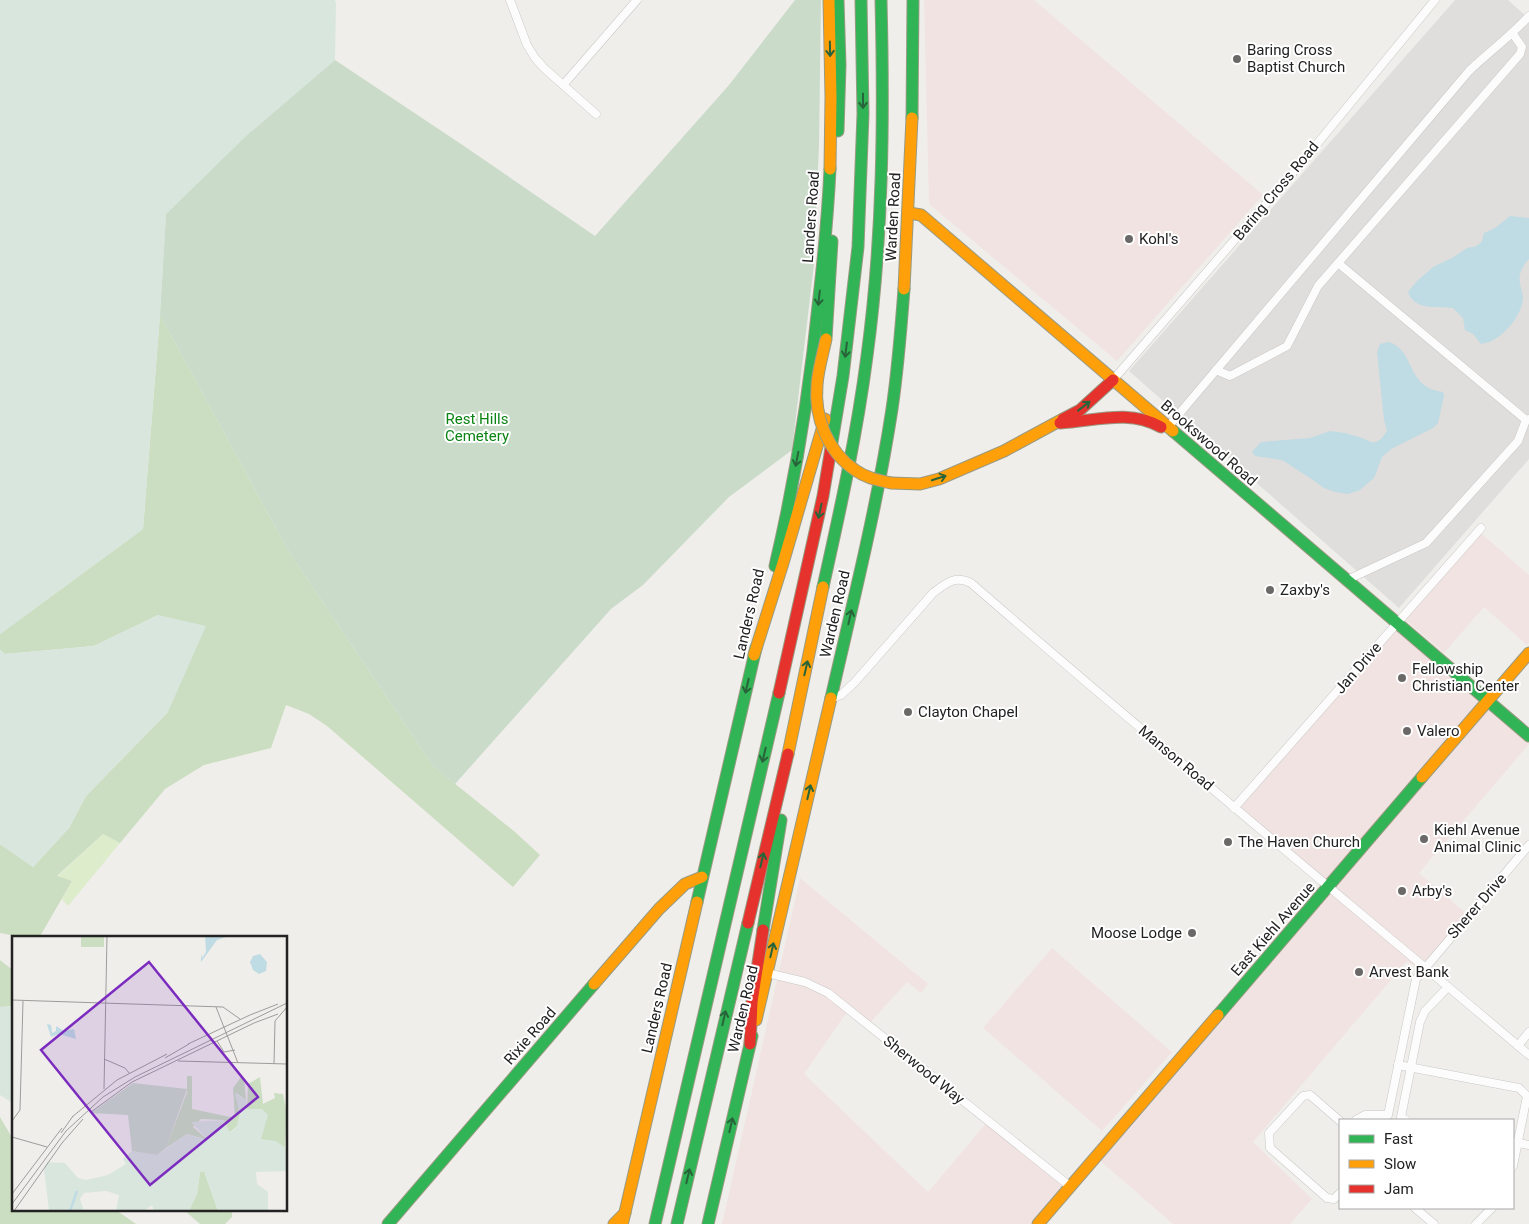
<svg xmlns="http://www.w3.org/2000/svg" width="1529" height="1224" viewBox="0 0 1529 1224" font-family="Roboto,sans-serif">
<rect width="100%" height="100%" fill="#f0eeeb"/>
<!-- residential -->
<polygon fill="#dfdedc" points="1455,0 1508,0 1529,19 1529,459 1399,608 1129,371"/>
<!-- commercial -->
<g fill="#f1e3e1">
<polygon points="924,0 1034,0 1263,195 1117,361 929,204"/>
<polygon points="1475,528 1529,575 1529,643 1527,645 1484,607 1444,653 1401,616"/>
<polygon points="1394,620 1529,736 1529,744 1419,873 1469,916 1425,967 1417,968 1407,961 1253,1142 1312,1199 1290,1224 1173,1224 1096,1157 1329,887 1234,808"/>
<polygon points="800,878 928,984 921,993 907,982 868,1025 849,1009 804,1074 928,1192 988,1121 1073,1184 1039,1224 722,1224"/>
<polygon points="1052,948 1172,1052 1102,1131 983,1028"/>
</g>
<!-- grass -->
<polygon fill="#ddeccb" points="103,834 120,843 68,906 62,899 72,881 57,877"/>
<!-- forest -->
<g fill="#cbdec1">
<polygon points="160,315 289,552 433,766 515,832 540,855 513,887 327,726 309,714 286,705 271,748 204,765 165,789 120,843 103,834 57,876 72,881 39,938 26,938 0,933 0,844 33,867 69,828 86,796 168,712 158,615 94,646 5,654 0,650 0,634 143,529"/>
<polygon points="0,960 14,971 14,1006 0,1007"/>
<polygon points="0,1117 14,1141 14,1210 116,1210 136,1224 0,1224"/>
<polygon points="184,1210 232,1210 232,1217 225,1224 200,1224"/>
</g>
<!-- wetland -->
<g fill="#d9e6de">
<polygon points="0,0 335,0 336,4 335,60 246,136 166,214 160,315 143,529 0,634"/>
<polygon points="158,615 206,626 168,712 86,796 69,828 33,867 0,844 0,650 5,654 94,646"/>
<polygon points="14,1006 14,1104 0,1095 0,1007"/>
</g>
<!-- cemetery -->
<polygon fill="#cadbca" points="795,0 821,0 819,146 814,264 792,450 729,497 643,585 611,609 455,784 433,766 289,552 160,315 166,214 246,136 335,60 464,146 595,236 729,85"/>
<!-- water -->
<g fill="#bfdbe3">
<path d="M1510,216L1529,218V259C1523,265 1518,274 1520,284C1521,289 1523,294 1523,299C1521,318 1500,342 1481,344L1473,334L1465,330L1463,318L1453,308C1438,306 1414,311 1408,292L1417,281L1433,267L1452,258L1467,248L1477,246L1482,241L1484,233L1495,228Z"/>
<path d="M1389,342C1411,349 1408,375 1427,387C1432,390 1437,391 1443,392L1444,396L1438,423L1433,428L1391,449L1382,457L1374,478L1360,490L1348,494L1335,492L1324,488L1313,480L1282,460L1255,456L1252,452L1261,442L1310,438L1330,431L1345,433L1362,438L1371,442H1376L1381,439L1387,431L1384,420L1377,352L1380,344Z"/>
</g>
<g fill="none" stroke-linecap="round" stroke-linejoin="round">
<!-- street casing -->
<g stroke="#c9c8c7" stroke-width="9">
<g id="street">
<polyline points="510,0 527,45 535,58 545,69 596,114"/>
<polyline points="564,84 637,0"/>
<polyline points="1338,263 1526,420"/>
<polyline points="1216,370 1230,376 1287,346 1318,286 1520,54 1522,47 1513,34"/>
<polyline points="1113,380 1303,161 1435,0"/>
<path d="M1168,427L1469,71C1489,52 1511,36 1529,16"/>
<polyline points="1347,580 1426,543 1518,441 1526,420 1529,419"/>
<path d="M830,699L841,695L855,682L933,593C946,583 955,575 971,583C1155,743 1343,898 1529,1055"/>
<polyline points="1234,808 1481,528"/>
<polyline points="767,973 805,982 828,993 1071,1187"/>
<polyline points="1518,1046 1529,1032"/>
<polyline points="1398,1065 1519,1088 1527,1096 1513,1166"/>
<polyline points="1356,1120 1365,1115 1388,1115 1416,979 1529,845"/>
<polyline points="1406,1120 1401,1117 1420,1022 1425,1011 1448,987"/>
<polyline points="1340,1121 1310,1095 1303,1096 1269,1133 1270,1148 1327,1198 1334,1199 1340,1193"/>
<polyline points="1513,1142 1529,1145"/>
<polyline points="1415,1208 1434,1224"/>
<polyline points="1476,1224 1492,1208"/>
</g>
</g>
<!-- fast casing -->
<g stroke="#999a82" stroke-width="13">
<g id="fast">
<polyline points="838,0 840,65 838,131"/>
<polyline points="912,118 913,0"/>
<polyline points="826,339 832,241"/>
<polyline points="1173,431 1529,736"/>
<polyline points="831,448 843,376 858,247 863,114 861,0"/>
<path d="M775,566C796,477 810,388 819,297C824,254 828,212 830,169"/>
<path d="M823,587C840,511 857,434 867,356C883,238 884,119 881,0"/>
<path d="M831,698C853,602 877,507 892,409C898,369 901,329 904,289"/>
<polyline points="697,902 756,648"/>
<polyline points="763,930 781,820"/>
<polyline points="1218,1015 1422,777"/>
<polyline points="388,1224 594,984"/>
<polyline points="655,1224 779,693"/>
<polyline points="677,1224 748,923"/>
<polyline points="708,1224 752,1036"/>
</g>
</g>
<!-- slow casing -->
<g stroke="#999a82" stroke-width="13">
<g id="slow">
<polyline points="829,0 831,97 830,169"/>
<polyline points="909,213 921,215 1173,431"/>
<polyline points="904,289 912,118"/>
<polyline points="891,483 920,484 939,479 1004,451 1063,419"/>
<polyline points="754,655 783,563 825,419"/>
<polyline points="788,754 823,587"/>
<polyline points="1422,777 1529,653"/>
<polyline points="594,984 659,909 685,884 702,877"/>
<polyline points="756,1020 831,698"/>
<polyline points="623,1221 697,902"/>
<polyline points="614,1224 625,1213"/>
<polyline points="1038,1224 1218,1015"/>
</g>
</g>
<!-- jam casing -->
<g stroke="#999a82" stroke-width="13">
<g id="jam">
<polyline points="1063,419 1080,410 1113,380"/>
<path d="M1060,423C1096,421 1128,409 1161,427"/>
<polyline points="779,693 823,496 831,448"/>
<polyline points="748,923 788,754"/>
<polyline points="750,1044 752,1002 763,930"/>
</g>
</g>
<!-- street -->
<use href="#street" stroke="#fdfcfc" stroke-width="8"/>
<!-- fast -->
<use href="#fast" stroke="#30b455" stroke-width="11"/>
<!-- slow -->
<use href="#slow" stroke="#ff9f0a" stroke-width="11"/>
<!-- jam -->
<use href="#jam" stroke="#e5322d" stroke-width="11"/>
<!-- slow-bridge casing -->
<g stroke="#999a82" stroke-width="13" stroke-linecap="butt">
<path id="slow-bridge" d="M826,339C823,354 818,369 817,385C814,417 828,452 855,470C866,478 878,480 891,483"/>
</g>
<!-- slow-bridge -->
<use href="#slow-bridge" stroke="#ff9f0a" stroke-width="11"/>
</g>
<!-- one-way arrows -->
<defs><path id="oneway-shaft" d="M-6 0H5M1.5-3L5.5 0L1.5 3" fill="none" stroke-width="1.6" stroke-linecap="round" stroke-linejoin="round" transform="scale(1.25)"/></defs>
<g stroke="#286439">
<use href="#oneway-shaft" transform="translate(830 49) rotate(89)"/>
<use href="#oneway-shaft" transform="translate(863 101) rotate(90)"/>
<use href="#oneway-shaft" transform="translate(819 298) rotate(96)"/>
<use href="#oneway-shaft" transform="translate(846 350) rotate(97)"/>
<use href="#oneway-shaft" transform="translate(1084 406) rotate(-38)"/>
<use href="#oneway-shaft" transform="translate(797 459) rotate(101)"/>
<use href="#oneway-shaft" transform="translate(939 478) rotate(-18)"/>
<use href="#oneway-shaft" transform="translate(820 511) rotate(102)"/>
<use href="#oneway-shaft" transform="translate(850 617) rotate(-77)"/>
<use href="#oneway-shaft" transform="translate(806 668) rotate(-77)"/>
<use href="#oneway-shaft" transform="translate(747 686) rotate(103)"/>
<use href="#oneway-shaft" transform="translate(764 755) rotate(103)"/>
<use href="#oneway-shaft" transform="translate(809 792) rotate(-77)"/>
<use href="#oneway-shaft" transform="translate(762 860) rotate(-77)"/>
<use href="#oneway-shaft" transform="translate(772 950) rotate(-77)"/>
<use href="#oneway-shaft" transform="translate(724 1018) rotate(-77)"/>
<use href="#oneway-shaft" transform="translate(731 1125) rotate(-77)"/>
<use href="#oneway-shaft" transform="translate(688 1176) rotate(-77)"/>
</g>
<!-- markers -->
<g fill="#6a6968" stroke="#fff" stroke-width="2">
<circle cx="1237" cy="59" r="5"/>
<circle cx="1129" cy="239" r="5"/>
<circle cx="1270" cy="590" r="5"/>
<circle cx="1402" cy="678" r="5"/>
<circle cx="908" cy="712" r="5"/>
<circle cx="1407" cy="731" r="5"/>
<circle cx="1424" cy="839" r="5"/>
<circle cx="1228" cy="842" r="5"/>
<circle cx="1402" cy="891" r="5"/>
<circle cx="1192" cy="933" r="5"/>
<circle cx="1359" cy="972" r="5"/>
</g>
<g text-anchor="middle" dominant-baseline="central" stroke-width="4" stroke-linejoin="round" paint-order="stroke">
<!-- poi labels -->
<g font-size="15" fill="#222" stroke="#fff" text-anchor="start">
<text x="1247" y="50">Baring Cross<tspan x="1247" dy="17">Baptist Church</tspan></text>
<text x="1139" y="239">Kohl's</text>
<text x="1280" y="590">Zaxby's</text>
<text x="1412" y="669">Fellowship<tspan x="1412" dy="17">Christian Center</tspan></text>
<text x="918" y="712">Clayton Chapel</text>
<text x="1417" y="731">Valero</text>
<text x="1434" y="830">Kiehl Avenue<tspan x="1434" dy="17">Animal Clinic</tspan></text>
<text x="1238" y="842">The Haven Church</text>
<text x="1412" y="891">Arby's</text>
<text x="1182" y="933" text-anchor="end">Moose Lodge</text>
<text x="1369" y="972">Arvest Bank</text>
</g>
<!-- street labels -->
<g font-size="15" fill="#222" stroke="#fff">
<text transform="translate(1276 191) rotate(-50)">Baring Cross Road</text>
<text transform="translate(811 217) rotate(-86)">Landers Road</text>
<text transform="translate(893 217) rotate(-87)">Warden Road</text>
<text transform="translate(1209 443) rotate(41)">Brookswood Road</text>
<text transform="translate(749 614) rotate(-77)">Landers Road</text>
<text transform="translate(835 614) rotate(-77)">Warden Road</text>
<text transform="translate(1358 668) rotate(-49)">Jan Drive</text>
<text transform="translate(1176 758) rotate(40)">Manson Road</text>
<text transform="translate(1477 906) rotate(-49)">Sherer Drive</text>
<text transform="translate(1273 929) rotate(-49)">East Kiehl Avenue</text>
<text transform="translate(657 1008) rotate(-77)">Landers Road</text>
<text transform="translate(743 1009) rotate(-77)">Warden Road</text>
<text transform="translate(530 1036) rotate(-49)">Rixie Road</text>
<text transform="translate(924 1070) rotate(39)">Sherwood Way</text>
</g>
<!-- park labels -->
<g font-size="15" fill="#0c8416" stroke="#fff">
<text x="477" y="419">Rest Hills<tspan x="477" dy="17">Cemetery</tspan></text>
</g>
</g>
<!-- overview -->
<g transform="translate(12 936)">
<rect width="275" height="275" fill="#f0eeeb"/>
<path d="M69,0H92V11H69ZM175,140H180V173L223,182L221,152L229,141L232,142L234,164L224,157L228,178L225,190L217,197L212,184L189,183L181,191L196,204L175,198L154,212L175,156ZM248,141L251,168L263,162L262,157L271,158L275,177L273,212L249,203L242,175L235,173L236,148ZM192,235L206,275H177L185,258L188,236Z" fill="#cbdec1"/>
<path d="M223,157L234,164L235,173H250L256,179L249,203L264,205L275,213V235L244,236L245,248L256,256V275H206L192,235L188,236L185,258L177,275H142L140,269L132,275H104L107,259L94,255L72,257L68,263L72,275H37L32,233L35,226L53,227L66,242L74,244L96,239L114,228L111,223L120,215L145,219L175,198L196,204L179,186L212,184L218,197L225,190L228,179Z" fill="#d9e6de"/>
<path d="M121,147L175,153L154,212L145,219L120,215L116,179L79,177Z" fill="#cadbca"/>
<path d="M193,0H217L205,4L189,26V17L190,22L194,16ZM248,18L255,26L254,35L247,38L241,34L238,26L241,20ZM35,88L39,89L40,97L44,95V90L52,95L62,93L64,103L47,98L39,101Z" fill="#bfdbe3"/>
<path fill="none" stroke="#bfdbe3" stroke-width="2.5" d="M58,275L65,255"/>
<path fill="none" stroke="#9e9c9b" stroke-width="1" d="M0,64L211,71L228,83M204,71L226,127M238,79L266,68M242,87L266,78M205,105L212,116L223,114M176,108L238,79M153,122L177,108M92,123L113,132L118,138M166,125L275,128M262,128L263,85L275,71M92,153L95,0M79,176L120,146L242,87M60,181L105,144L155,118M0,185L8,174L11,65M49,197L61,180M0,201L35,211M0,258L50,192M0,268L54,195L91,161L123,141L275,67M2,275L50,207L71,183"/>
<path fill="#7b2cbf" fill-opacity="0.15" stroke="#7b2cbf" stroke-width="2.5" d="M137,26L246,161L138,249L29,114Z"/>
<rect width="275" height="275" fill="none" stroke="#222" stroke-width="2.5"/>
</g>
<!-- legend -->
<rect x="1339" y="1119" width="175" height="90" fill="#ffffff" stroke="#a7a7a7"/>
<rect x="1349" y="1135" width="25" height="8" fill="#30b455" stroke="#a7a7a7"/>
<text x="1384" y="1144" font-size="15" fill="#222222">Fast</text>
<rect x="1349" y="1160" width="25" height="8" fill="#ff9f0a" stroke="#a7a7a7"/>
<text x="1384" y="1169" font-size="15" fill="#222222">Slow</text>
<rect x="1349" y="1185" width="25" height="8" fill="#e5322d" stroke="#a7a7a7"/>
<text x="1384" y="1194" font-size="15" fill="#222222">Jam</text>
</svg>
